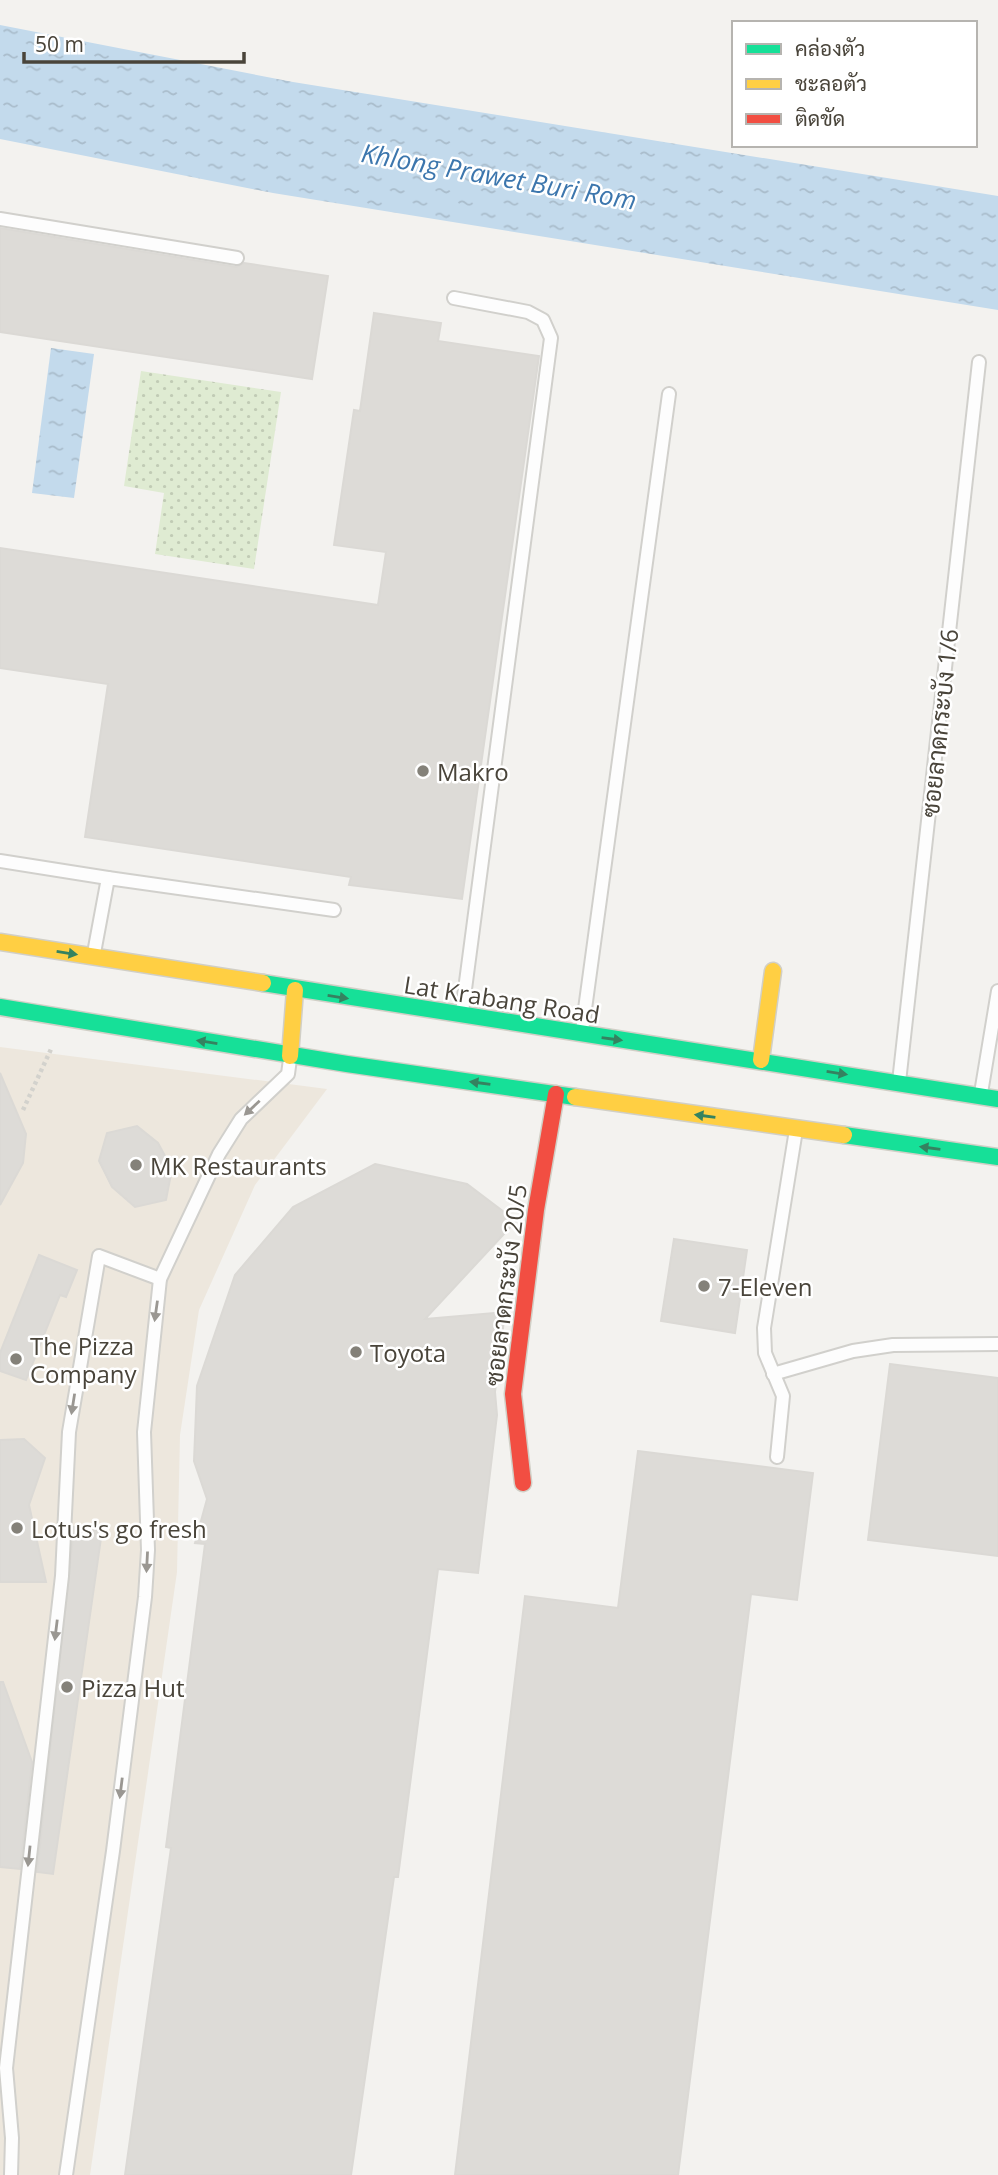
<svg xmlns="http://www.w3.org/2000/svg" width="998" height="2175" viewBox="0 0 998 2175" font-family="'Open Sans',Sarabun,sans-serif">
<defs>
<pattern id="grass-dots" width="8" height="8" patternUnits="userSpaceOnUse" patternTransform="scale(1.75)"><rect width="8" height="8" fill="#dfebd2"/><path d="M2 2h.1M6 6h.1" fill="none" stroke="#c1cbb5" stroke-width="1.8" stroke-linecap="round"/></pattern>
<pattern id="water-ripples" width="26" height="14" patternUnits="userSpaceOnUse" patternTransform="scale(1.75)"><rect width="26" height="14" fill="#c3daec"/><path d="M2 4q2-2 4 0t4 0M15 11q2-2 4 0t4 0" fill="none" stroke="#a9bccb"/></pattern>
</defs>
<rect width="100%" height="100%" fill="#f3f2ef"/>
<!-- commercial -->
<polygon fill="#ede7dd" points="0,1047 327,1089 255,1185 199,1310 180,1435 177,1572 90,2175 0,2175"/>
<!-- grass -->
<polygon fill="url(#grass-dots)" points="141,371 281,392 254,569 155,554 164,493 124,486"/>
<!-- water -->
<g fill="url(#water-ripples)">
<polygon points="0,25 293,82 998,196 998,310 273,193 0,139"/>
<polygon points="51,348 94,354 74,498 32,493"/>
</g>
<!-- building -->
<g fill="#dddbd7" stroke="#dbd9d5" stroke-width="2">
<polygon points="0,228 236,267 244,263 328,276 312,379 0,332"/>
<polygon points="374,313 441,323 438,341 539,356 462,899 349,885 351,877 85,837 108,684 0,668 0,548 378,605 386,552 334,545 354,410 360,411"/>
<polygon points="0,1073 26,1134 23,1163 0,1205"/>
<polygon points="137,1126 158,1143 172,1169 166,1200 135,1207 112,1187 99,1161 107,1133"/>
<polygon points="375,1164 467,1184 516,1221 425,1319 505,1312 495,1392 497,1415 478,1573 438,1569 398,1877 394,1877 351,2175 125,2175 171,1848 166,1847 205,1544 195,1543 207,1499 194,1461 197,1386 235,1275 293,1207"/>
<polygon points="674,1239 747,1250 735,1333 661,1321"/>
<polygon points="39,1255 77,1270 66,1297 60,1295 26,1380 0,1371 0,1353"/>
<polygon points="890,1364 998,1378 998,1556 868,1540"/>
<polygon points="24,1439 45,1458 29,1505 46,1582 0,1582 0,1440"/>
<polygon points="638,1451 813,1473 797,1600 751,1594 678,2175 455,2175 525,1596 618,1608"/>
<polygon points="74,1527 102,1531 53,1874 37,1872"/>
<polygon points="0,1682 3,1682 32,1762 20,1869 0,1867"/>
</g>
<g fill="none" stroke-linecap="round" stroke-linejoin="round">
<!-- lane casing -->
<g stroke="#d1d0cc" stroke-width="16">
<g id="lane">
<polyline points="0,219 237,258"/>
<polyline points="454,298 528,312 543,320 551,338 462,1012"/>
<polyline points="0,861 108,878"/>
<polyline points="94,953 108,878 334,910"/>
<polyline points="582,1031 669,394"/>
<polyline points="899,1082 979,362"/>
<polyline points="981,1093 998,991"/>
<polyline points="773,1374 853,1351 893,1345 998,1344"/>
<polyline points="777,1457 783,1396 765,1353 764,1328 796,1130"/>
<polyline points="11,2175 12,2138 6,2068 62,1576 69,1432 99,1256 160,1279"/>
<polyline points="66,2175 113,1851 145,1597 148,1550 144,1432 160,1279 219,1154 241,1119 288,1074 290,1059"/>
</g>
</g>
<!-- fast casing -->
<g stroke="#d1cfc6" stroke-width="19">
<g id="fast">
<polyline points="263,983 998,1099"/>
<polyline points="0,1007 347,1064 575,1097"/>
<polyline points="844,1135 998,1157"/>
</g>
</g>
<!-- slow casing -->
<g stroke="#d1cfc6" stroke-width="19">
<g id="slow">
<polyline points="0,942 263,983"/>
<polyline points="290,1056 295,990"/>
<polyline points="761,1060 773,971"/>
<polyline points="575,1097 844,1135"/>
</g>
</g>
<!-- jam casing -->
<g stroke="#d1cfc6" stroke-width="19">
<polyline id="jam" points="523,1483 513,1394 536,1210 556,1094"/>
</g>
<!-- path -->
<polyline stroke="#d3d2cd" stroke-width="4.5" stroke-dasharray="3.5 3.5" stroke-linecap="butt" points="23,1110 52,1047"/>
<!-- lane -->
<use href="#lane" stroke="#fdfdfd" stroke-width="12"/>
<!-- fast -->
<use href="#fast" stroke="#16e098" stroke-width="16"/>
<!-- slow -->
<use href="#slow" stroke="#ffcf43" stroke-width="16"/>
<!-- jam -->
<use href="#jam" stroke="#f24e42" stroke-width="16"/>
</g>
<!-- one-way arrows -->
<defs><path id="oneway-solid" d="M-6-.8H1V-3.2L6.5 0L1 3.2V.8H-6Z" transform="scale(1.75)"/></defs>
<g fill="#358260">
<use href="#oneway-solid" transform="translate(67 953) rotate(9)"/>
<use href="#oneway-solid" transform="translate(338 997) rotate(9)"/>
<use href="#oneway-solid" transform="translate(612 1039) rotate(8)"/>
<use href="#oneway-solid" transform="translate(207 1042) rotate(-171)"/>
<use href="#oneway-solid" transform="translate(837 1073) rotate(9)"/>
<use href="#oneway-solid" transform="translate(480 1083) rotate(-172)"/>
<use href="#oneway-solid" transform="translate(705 1116) rotate(-172)"/>
<use href="#oneway-solid" transform="translate(930 1148) rotate(-172)"/>
</g>
<g fill="#9a9792">
<use href="#oneway-solid" transform="translate(252 1108) rotate(137)"/>
<use href="#oneway-solid" transform="translate(156 1311) rotate(98)"/>
<use href="#oneway-solid" transform="translate(73 1404) rotate(99)"/>
<use href="#oneway-solid" transform="translate(147 1562) rotate(93)"/>
<use href="#oneway-solid" transform="translate(56 1630) rotate(97)"/>
<use href="#oneway-solid" transform="translate(121 1788) rotate(97)"/>
<use href="#oneway-solid" transform="translate(29 1856) rotate(96)"/>
</g>
<!-- markers -->
<g fill="#848179" stroke="#fff" stroke-width="2.5">
<circle cx="423" cy="771" r="7"/>
<circle cx="136" cy="1165" r="7"/>
<circle cx="704" cy="1286" r="7"/>
<circle cx="356" cy="1352" r="7"/>
<circle cx="16" cy="1359" r="7"/>
<circle cx="17" cy="1528" r="7"/>
<circle cx="67" cy="1687" r="7"/>
</g>
<g text-anchor="middle" dominant-baseline="central" stroke-width="5" stroke-linejoin="round" paint-order="stroke">
<!-- street labels -->
<g font-size="24" fill="#49443a" stroke="#fff">
<text transform="translate(939 723) rotate(-84)">ซอยลาดกระบัง 1/6</text>
<text transform="translate(502 999) rotate(9)">Lat Krabang Road</text>
<text transform="translate(505 1285) rotate(-83)">ซอยลาดกระบัง 20/5</text>
</g>
<!-- poi labels -->
<g font-size="24" fill="#49443a" stroke="#fff" text-anchor="start">
<text x="437" y="771">Makro</text>
<text x="150" y="1165">MK Restaurants</text>
<text x="718" y="1286">7-Eleven</text>
<text x="30" y="1345">The Pizza<tspan x="30" dy="28">Company</tspan></text>
<text x="370" y="1352">Toyota</text>
<text x="31" y="1528">Lotus's go fresh</text>
<text x="81" y="1687">Pizza Hut</text>
</g>
<!-- water labels -->
<g font-size="26" font-style="italic" fill="#3c76ad" stroke="#fff">
<text transform="translate(499 176) rotate(10)">Khlong Prawet Buri Rom</text>
</g>
</g>
<!-- legend -->
<rect x="732" y="21" width="245" height="126" fill="#ffffff" stroke="#b6b4b0" stroke-width="2"/>
<rect x="746" y="44" width="35" height="10" fill="#16e098" stroke="#b6b4b0" stroke-width="2"/>
<text x="795" y="56" font-size="21" fill="#49443a">คล่องตัว</text>
<rect x="746" y="79" width="35" height="10" fill="#ffcf43" stroke="#b6b4b0" stroke-width="2"/>
<text x="795" y="91" font-size="21" fill="#49443a">ชะลอตัว</text>
<rect x="746" y="114" width="35" height="10" fill="#f24e42" stroke="#b6b4b0" stroke-width="2"/>
<text x="795" y="126" font-size="21" fill="#49443a">ติดขัด</text>
<!-- scale -->
<path d="M24 52v10h220v-10" fill="none" stroke="#49443a" stroke-width="3.5"/>
<text x="35" y="52" font-size="21" fill="#49443a" stroke="#ffffff" stroke-width="5" paint-order="stroke">50 m</text>
</svg>
